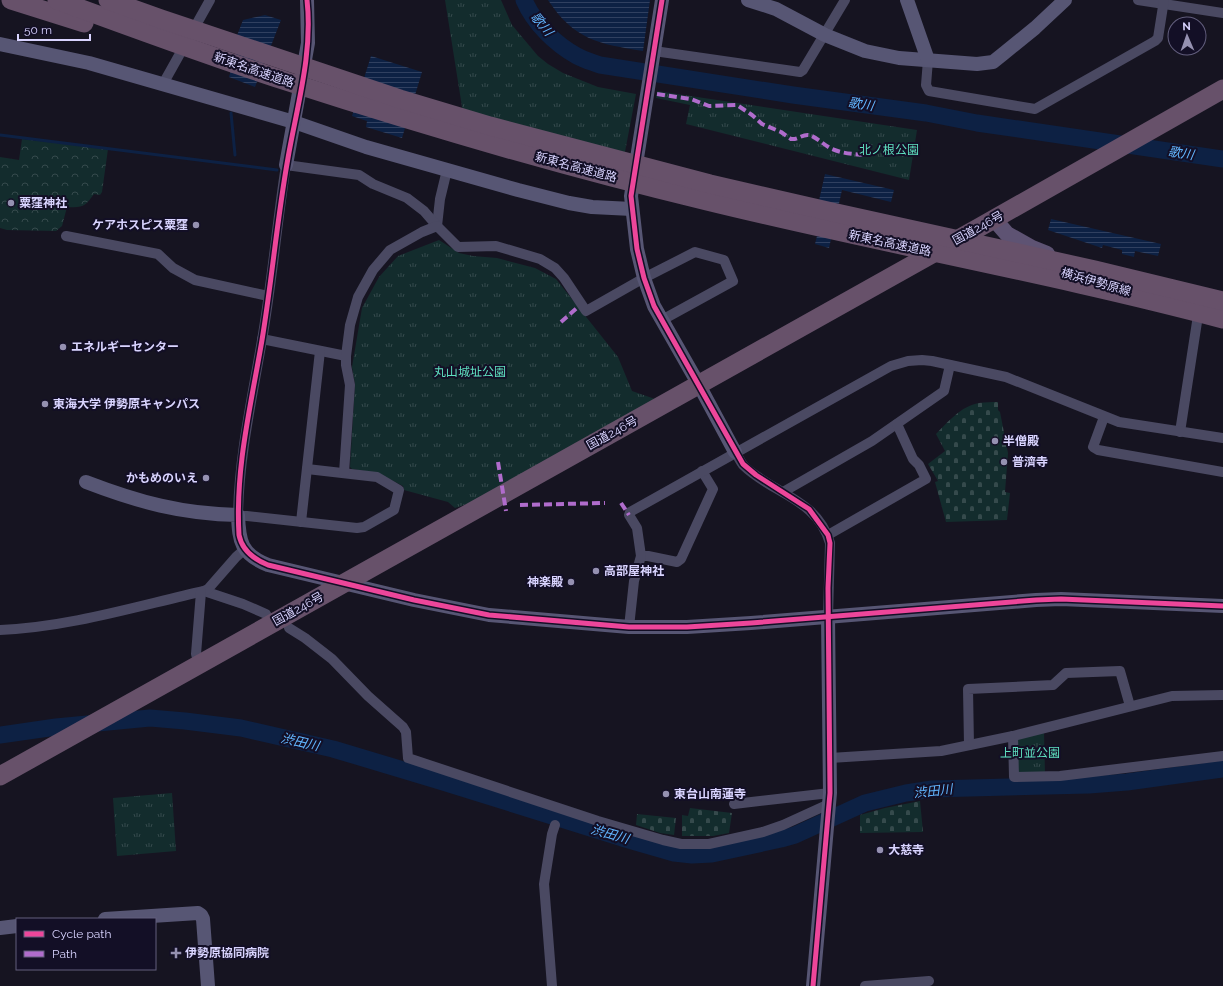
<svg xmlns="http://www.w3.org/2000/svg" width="1223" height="986" viewBox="0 0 1223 986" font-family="Raleway,'Noto Sans JP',sans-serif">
<defs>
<pattern id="grass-tufts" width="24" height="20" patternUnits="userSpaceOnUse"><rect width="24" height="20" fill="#132c2d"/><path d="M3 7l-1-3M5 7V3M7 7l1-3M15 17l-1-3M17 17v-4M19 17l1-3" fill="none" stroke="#354a4c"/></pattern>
<pattern id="forest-crowns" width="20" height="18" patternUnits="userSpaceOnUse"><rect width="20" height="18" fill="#132c2d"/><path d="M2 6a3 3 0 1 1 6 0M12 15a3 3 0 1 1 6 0" fill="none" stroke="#354a4c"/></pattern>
<pattern id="cemetery-stones" width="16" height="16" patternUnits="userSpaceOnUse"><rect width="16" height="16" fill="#132c2d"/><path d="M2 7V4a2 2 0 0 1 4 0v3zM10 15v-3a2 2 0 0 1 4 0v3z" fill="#354a4c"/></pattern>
<pattern id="water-rules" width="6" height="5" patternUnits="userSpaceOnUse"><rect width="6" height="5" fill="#0d2144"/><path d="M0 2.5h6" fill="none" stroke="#304060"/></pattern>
</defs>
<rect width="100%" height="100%" fill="#161421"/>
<!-- grass -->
<g fill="url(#grass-tufts)">
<polygon points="445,0 501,0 512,25 538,56 548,64 563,73 598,87 636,94 624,157 463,113"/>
<polygon points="657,91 917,130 909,180 686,124 690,105 656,98"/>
<polygon points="439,240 459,253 473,256 497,258 535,268 556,279 618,357 632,391 655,399 476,501 455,508 448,502 404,490 403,486 378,473 352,469 350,467 355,384 352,367 362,308 379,277 398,256"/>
<polygon points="1044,733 1045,774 1017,772 1017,739"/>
<polygon points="172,793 176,851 117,856 113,798"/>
</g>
<!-- forest -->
<path fill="url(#forest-crowns)" d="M22,139L108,149L102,192L100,195L94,194C85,206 84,208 67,207L62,226L56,231L7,230L0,228V157L19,160Z"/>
<!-- cemetery -->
<g fill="url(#cemetery-stones)">
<path d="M998,402V410L1000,412L1008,453L1005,492L1010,493L1007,520L946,522L935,482L938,481L928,464L945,451L936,434C948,422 961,406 979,403C985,402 992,402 998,402Z"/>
<polygon points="920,801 923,832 860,833 860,815 885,808"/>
<polygon points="690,808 732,813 729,833 713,836 682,836 682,815 688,816"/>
<polygon points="637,814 676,818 674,835 660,833 636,825"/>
</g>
<!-- water -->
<g fill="url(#water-rules)">
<path d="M548,0H650L643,51C599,44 574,40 548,0Z"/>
<polygon points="265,15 281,20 255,87 229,77 236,53 231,51 243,20"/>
<polygon points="371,56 422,72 402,138 366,127 367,121 352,116"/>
<polygon points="825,174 894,190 891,202 842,190 829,248 815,244 821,220 815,218"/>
<polygon points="1051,219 1161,244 1158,256 1135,251 1134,257 1122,254 1122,250 1103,245 1102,248 1048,230"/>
</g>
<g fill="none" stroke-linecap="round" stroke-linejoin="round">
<!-- stream -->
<g stroke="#0d2144" stroke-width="3">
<polyline points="231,113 235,155"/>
<polyline points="0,135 277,170"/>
</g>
<!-- river -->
<g stroke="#0d2144" stroke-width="17">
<path d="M524,0C534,23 555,44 577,56C584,60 592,62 600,65L793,95L926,113L977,123L1223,159"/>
<polyline points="0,735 56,727 150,718 185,721 241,728 333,749 440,781 622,838 674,853 692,855 712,854 781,839 795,835 865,803 906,793 932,789 1089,785 1127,782 1223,769"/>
</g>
<!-- street -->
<g stroke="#4a4962" stroke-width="10">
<polyline points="1138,0 1223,13"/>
<polyline points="654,51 800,72 803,70 845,0"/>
<polyline points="928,60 926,85 929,91 1035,109 1155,41 1158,38 1164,0"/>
<polyline points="163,84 210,0"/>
<polyline points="437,226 440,199 447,170"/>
<polyline points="66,236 158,254 173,268 195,280 268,296"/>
<polyline points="262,339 346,356"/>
<polyline points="1104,417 1093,447 1098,450 1223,472"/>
<polyline points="1180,432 1199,309"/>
<path d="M735,452C738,456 740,461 743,465C772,494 817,498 830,543L828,617"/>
<path d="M307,469L377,477L399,490L394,510L364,527L357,528L238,515C239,456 252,399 262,340C272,282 277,223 286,165L359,175L373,184L407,198L424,211L437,226"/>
<polyline points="344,473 350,385 346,365 346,356 350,325 358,297 373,270 390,250 422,232 437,226 458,247 496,246 540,259 555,268 564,278 586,311 644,278 695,252 724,260 733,281 662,320"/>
<polyline points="783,492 872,441 944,391 950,365"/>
<polyline points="301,522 320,351"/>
<polyline points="828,535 926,479 919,465 913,459 897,424"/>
<polyline points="641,556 648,556 677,562 681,559 713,489 702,471"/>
<polyline points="204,591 243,604 266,614"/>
<polyline points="629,627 634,581 641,556 637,528 629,515 630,512 882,371 891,366 908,361 922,360 932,361 1006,377 1119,422 1223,438"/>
<polyline points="289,628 305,638 332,659 368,696 403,727 406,732 408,758 598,821 663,840 681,844 709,844 763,832 783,825 829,804"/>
<path d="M0,630C70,627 137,606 204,591L208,589L236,557L245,549"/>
<polyline points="199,665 196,654 201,592"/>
<polyline points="1013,736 1014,777 1060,776 1223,756"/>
<polyline points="969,745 968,689 1053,685 1066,673 1120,671 1130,706"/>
<polyline points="830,758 941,751 1013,736 1172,696 1223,695"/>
<polyline points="734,804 830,793"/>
<polyline points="552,986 544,884 552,834 555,825"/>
<polyline points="865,986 929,981"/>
</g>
<!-- secondary -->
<g stroke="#575674" stroke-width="14">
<polyline points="662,0 631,196 637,249 644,278 654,306 699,385 735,452"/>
<polyline points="748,0 776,9 825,35 865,51 899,58 977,64 993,62 1003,54 1035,28 1065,0"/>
<polyline points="907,0 928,60"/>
<polyline points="0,44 89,63 294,122 366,147 518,190 569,203 592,207 632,209"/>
<polyline points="286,165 308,43 307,0"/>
<path d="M86,482C138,502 182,514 238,515C239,542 241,554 268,565L414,600L489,615L629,627H687L751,623L1036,600L1061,599L1223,606"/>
<polyline points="105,919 198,913 201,915 203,919 208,986"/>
<polyline points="0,928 17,926"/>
<polyline points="813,986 830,793 828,617"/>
</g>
<!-- primary -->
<polyline stroke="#5e5373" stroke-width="16" points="994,219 1007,234 1032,248 1047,254"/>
<!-- highway -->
<polyline stroke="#67516a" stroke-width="19" points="0,776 980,227 1223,89"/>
<!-- highway-bridge -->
<g stroke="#67516a" stroke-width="19">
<polyline points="11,0 84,23"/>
<path d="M57,0C133,28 209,56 286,81C425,126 565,167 707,201C878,243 1053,274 1223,319"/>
<polyline points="108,0 161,19 400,99 490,126 710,184 832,212 1095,270 1223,301"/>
</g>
<!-- quiet -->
<g stroke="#b06ccc" stroke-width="4" stroke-dasharray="8 4" stroke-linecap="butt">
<path d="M657,94L691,99L709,106L737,105L752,115L762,124L781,132L791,139C798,140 802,134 809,135C816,137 823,144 830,148C842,154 854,154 867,155"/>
<polyline points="561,322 578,307"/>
<polyline points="498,462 506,511"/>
<polyline points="621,503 629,515"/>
<polyline points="520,505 605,503"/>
</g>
<!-- cycleway casing -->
<g stroke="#130f26" stroke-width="8">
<g id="cycleway">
<path d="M307,0C313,53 297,106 288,158C277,219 272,280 262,340C251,405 235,468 239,535C242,550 253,559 268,565L414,600L489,615L629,627H687L751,623L1036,600L1061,599L1223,606"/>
<polyline points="662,0 631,196 637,249 644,278 654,306 743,464 756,475 809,509 828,535 830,543 828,588 830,793 813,986"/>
</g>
</g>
<!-- cycleway -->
<use href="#cycleway" stroke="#ed469a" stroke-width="5"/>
</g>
<!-- markers -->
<g fill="#9591b1" stroke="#130f26" stroke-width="1.5">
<circle cx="11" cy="203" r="4"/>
<circle cx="196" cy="225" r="4"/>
<circle cx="63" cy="347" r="4"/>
<circle cx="45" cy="404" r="4"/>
<circle cx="995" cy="441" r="4"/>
<circle cx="1004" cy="462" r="4"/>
<circle cx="206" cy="478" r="4"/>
<circle cx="596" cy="571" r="4"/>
<circle cx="571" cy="582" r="4"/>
<circle cx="666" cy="794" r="4"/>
<circle cx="880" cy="850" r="4"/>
<path d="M174 947h4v4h4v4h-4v4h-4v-4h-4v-4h4z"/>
</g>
<g text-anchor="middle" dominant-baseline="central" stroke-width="4" stroke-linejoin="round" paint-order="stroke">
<!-- street labels -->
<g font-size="12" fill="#d9d4ff" stroke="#130f26">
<text transform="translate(254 70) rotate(19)">新東名高速道路</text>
<text transform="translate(576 167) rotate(15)">新東名高速道路</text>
<text transform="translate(978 228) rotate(-29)">国道246号</text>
<text transform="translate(890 243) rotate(12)">新東名高速道路</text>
<text transform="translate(1096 282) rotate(16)">横浜伊勢原線</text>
<text transform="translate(612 433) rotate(-29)">国道246号</text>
<text transform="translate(298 609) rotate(-29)">国道246号</text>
</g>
<!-- park labels -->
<g font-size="12" fill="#5fe0c0" stroke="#130f26">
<text x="889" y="150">北ノ根公園</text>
<text x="470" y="372">丸山城址公園</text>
<text x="1030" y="753">上町並公園</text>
</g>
<!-- poi labels -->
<g font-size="12" font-weight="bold" fill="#d9d4ff" stroke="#130f26" text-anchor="start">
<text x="19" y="203">粟窪神社</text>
<text x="188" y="225" text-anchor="end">ケアホスピス粟窪</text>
<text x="71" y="347">エネルギーセンター</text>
<text x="53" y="404">東海大学 伊勢原キャンパス</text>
<text x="1003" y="441">半僧殿</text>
<text x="1012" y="462">普濟寺</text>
<text x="198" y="478" text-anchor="end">かもめのいえ</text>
<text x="604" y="571">高部屋神社</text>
<text x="563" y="582" text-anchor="end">神楽殿</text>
<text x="674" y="794">東台山南蓮寺</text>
<text x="888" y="850">大慈寺</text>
<text x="185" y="953">伊勢原協同病院</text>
</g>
<!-- water labels -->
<g font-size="13" font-style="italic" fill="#62b6ff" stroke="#130f26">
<text transform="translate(542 24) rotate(50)">歌川</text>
<text transform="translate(861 104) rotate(9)">歌川</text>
<text transform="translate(1181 153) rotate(9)">歌川</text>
<text transform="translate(300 742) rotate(13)">渋田川</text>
<text transform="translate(933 791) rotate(-6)">渋田川</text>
<text transform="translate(610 834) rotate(16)">渋田川</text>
</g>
</g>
<!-- legend -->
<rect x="16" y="918" width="140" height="52" fill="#130f26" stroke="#625e7d"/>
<rect x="24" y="931" width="20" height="6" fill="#ed469a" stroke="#625e7d"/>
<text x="52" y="938" font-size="12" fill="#d9d4ff">Cycle path</text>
<rect x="24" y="951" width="20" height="6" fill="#b06ccc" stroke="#625e7d"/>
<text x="52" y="958" font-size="12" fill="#d9d4ff">Path</text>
<!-- north arrow -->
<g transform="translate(1187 36) rotate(358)"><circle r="19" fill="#130f26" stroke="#625e7d"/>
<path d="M0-3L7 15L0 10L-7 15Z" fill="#9591b1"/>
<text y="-6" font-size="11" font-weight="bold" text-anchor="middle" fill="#d9d4ff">N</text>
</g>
<!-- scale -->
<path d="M18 34v6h72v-6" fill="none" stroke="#d9d4ff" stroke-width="2"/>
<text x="24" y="34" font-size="12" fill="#d9d4ff" stroke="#130f26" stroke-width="3" paint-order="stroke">50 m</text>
</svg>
